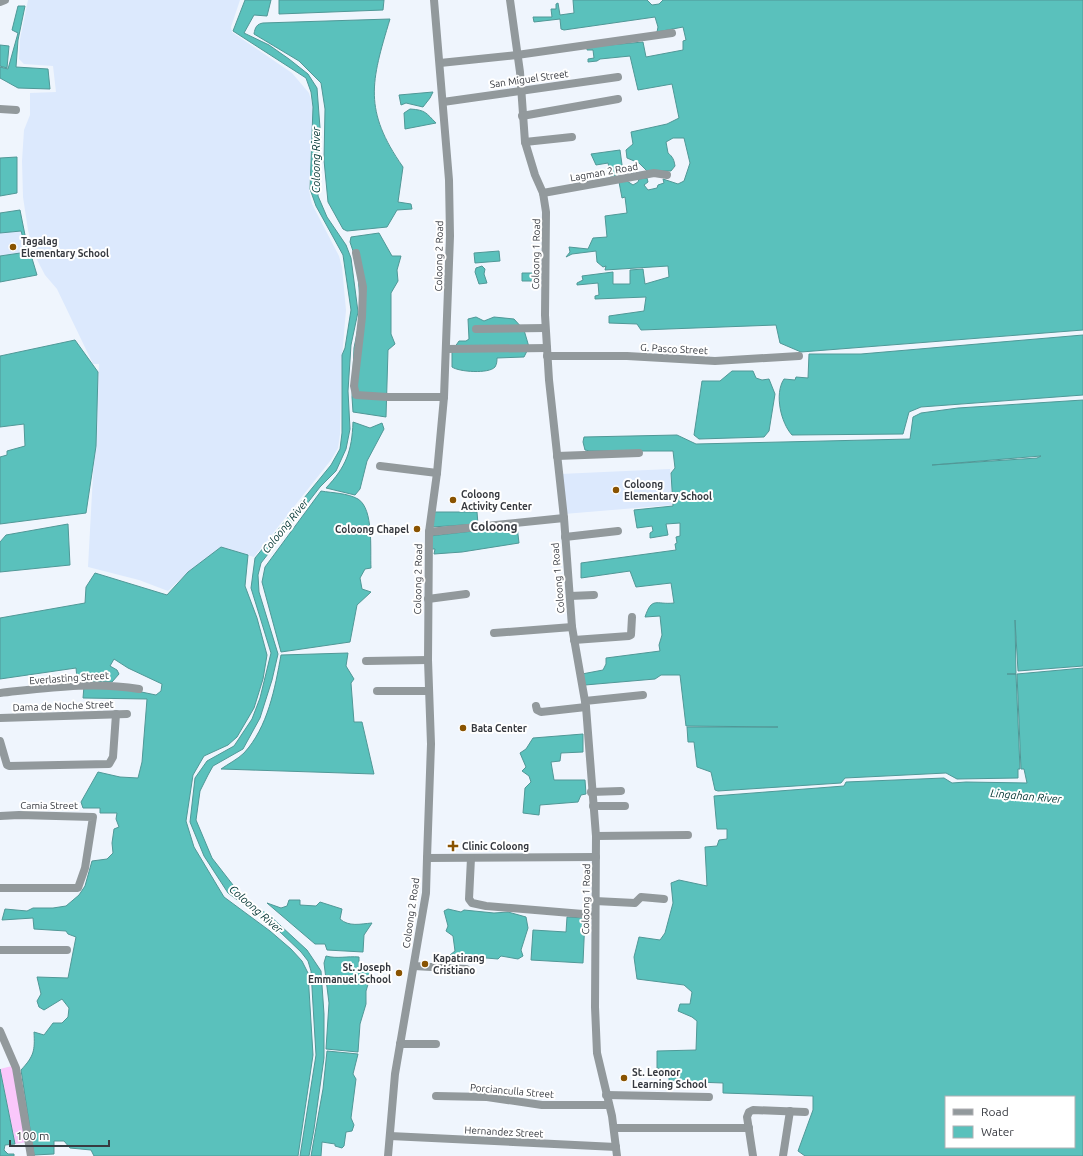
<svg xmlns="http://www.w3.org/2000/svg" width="1083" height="1156" viewBox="0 0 1083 1156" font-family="Ubuntu,sans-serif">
<rect width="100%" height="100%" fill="#eff5fd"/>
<!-- built -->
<g fill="#dce9fd">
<polygon points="28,0 240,0 231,27 232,32 292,73 309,93 313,106 309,190 312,204 339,256 342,267 346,310 342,357 340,434 338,448 331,460 254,557 221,547 188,572 168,591 139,580 88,567 99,364 93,364 57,289 45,275 34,254 28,230 23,197 22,161 24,130 30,115 30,93 56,92 53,66 24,64 19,59 20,39"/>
<polygon points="21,231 27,252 0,256 0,233"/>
<polygon points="670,469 672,505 564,514 560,474"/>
</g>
<!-- green -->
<polygon fill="#fac7fb" points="12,1066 27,1142 15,1144 0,1069"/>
<!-- water -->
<g fill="#5ac1bc" stroke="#509897" fill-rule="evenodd">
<polygon points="245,0 271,0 267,16 254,15 244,33 269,45 289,59 308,74 317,88 320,128 318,196 327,217 346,245 351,258 358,312 351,345 348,391 350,429 346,449 336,471 320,487 261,563 258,575 259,592 278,654 272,680 260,718 243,749 213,766 208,775 200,791 196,820 212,858 233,885 256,907 269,915 307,950 321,971 324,1014 324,1058 314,1129 309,1156 300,1156 316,1055 311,971 308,961 301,952 279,931 228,893 204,856 190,822 195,778 207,761 234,746 252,719 260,698 271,653 251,588 255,558 331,465 340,449 342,433 342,355 345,348 351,310 343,255 316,206 310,189 313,107 311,92 306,78 233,31"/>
<polygon points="279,0 384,0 383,10 279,14"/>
<path d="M573,0H647L652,5L659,4L663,0H1083V330L801,352L780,343L776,325L641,330L637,324L609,323V316L644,311L646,297L595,299V296L599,295L598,283L577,285V283L583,280L582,276L613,272V284H630V270L643,269L645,284L669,277L668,266L605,270L606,266L603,267L597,262L596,251L572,254L566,257L570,252L569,247L588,249L593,238L607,237L605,216L627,213L625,197L622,198L619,182L627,181L633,185L638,182L639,179L647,178L648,182L644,185L648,190L657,188L658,185L664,183L663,179L678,184L684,181L690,163L684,138H673L666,142L668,153C673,157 674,160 675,166L671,171H647L639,163L627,158L626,150L633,144L631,132L667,124L679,118L672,84L638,90L630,56L600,59L597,61L588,62V59L594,58L593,50H587V47L643,42L646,57L683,50V41L686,40L683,27L657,32L658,27L655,17L564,30L561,29L560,19L534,22L533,17H552L551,9H556V4L558,3L560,15L574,13Z"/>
<polygon points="18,6 25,6 18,40 16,67 48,69 50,89 18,88 0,78 0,67 8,69 18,33 12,30"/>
<path d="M390,19C371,82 363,110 403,167L398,202L411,204L412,209L397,210L387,227L347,231L343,229L328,202L324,160L325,109L321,83L299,61L254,34C255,27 257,24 263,23Z"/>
<polygon points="0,45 9,46 7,68 0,66"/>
<polygon points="433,92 430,98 423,107 406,103 401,105 399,95"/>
<path d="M410,109C426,110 426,113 436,123L405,129L404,113Z"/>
<polygon points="620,150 623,172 611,177 608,163 596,165 591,154"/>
<polygon points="17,157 17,193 0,196 0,158"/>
<polygon points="20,210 25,235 37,275 0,282 0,256 27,252 21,231 0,233 0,213"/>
<polygon points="379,233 392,256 401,256 397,270 398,281 391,293 391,334 395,344 388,350 386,417 353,412 352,397 354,348 361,313 357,263 350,242 351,237"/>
<polygon points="499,251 500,261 475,263 474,253"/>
<polygon points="482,266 485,269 484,274 487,283 479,284 475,272 476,268"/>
<polygon points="522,273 536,273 535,281 522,281"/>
<path d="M476,317L484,321L494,317L514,319L524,330L529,347L524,357L497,358C497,360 497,364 495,367C489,374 459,372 452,367V351L459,341H466L469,339L468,319Z"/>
<path d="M1083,335V395L921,407L909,412L903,434L792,435C781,423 774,394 784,379L795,380L796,377L808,378L809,354H861Z"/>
<polygon points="75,340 98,372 96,446 86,513 0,524 0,457 7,455 7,451 25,446 24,424 0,427 0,356"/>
<polygon points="732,371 753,371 756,378 762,380 769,379 775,394 769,431 764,437 699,439 694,435 702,381 720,381"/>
<path d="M1083,400V666L1018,671L1015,620L1016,674H1007H1016L1020,769H1018V778L957,779L946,773L845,778L841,783L718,791L715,790L711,772L697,767L694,742H688L687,727H778L686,726L680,675H661L655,679L585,685L582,674L603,670L606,664V658L660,651L659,645L662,635L660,616L645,617C652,596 656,605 674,603L671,583L636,587L630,571L581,578V563L676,550L675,544L677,543L676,537L680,536V523L666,524L668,535L650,538V533L653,531L652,526L637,528L634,510L673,506L671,473L675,468L673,451H590L585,450L583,442L584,437L677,435L696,444L910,439L913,417L921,413L958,408ZM1041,456L1037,458L932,465Z"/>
<path d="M353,422L370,428L382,423L384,429L367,461L360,489L355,495L326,488C346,467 352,451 353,422Z"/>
<path d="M321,491C333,493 347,493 358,499C374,509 370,550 371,568L365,569L360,578L362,589L371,592L357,605L350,642L281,652L262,582L265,567Z"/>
<polygon points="432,512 477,512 478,524 432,527"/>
<polygon points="68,524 70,565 0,572 0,542 6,535"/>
<polygon points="517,526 519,543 462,552 434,554 435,549 430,549 430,536"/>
<path d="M221,547L248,555L245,586L257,618L267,655L263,679L254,708L237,737L228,745L204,756L193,775L186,821L194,847L224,897L270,931L291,949L302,961L308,973L313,1055L298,1156H94L91,1150L70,1148L64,1141H54V1154L34,1155L21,1070C34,1056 35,1051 34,1032L44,1035L53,1023H62L68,1017L69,1008L62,999L44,1010L39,1007L37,1001L41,994L37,977L68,978L76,937L68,934L66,931L34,929L33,918L2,920L5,909L27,911L33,908H53L66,906L79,895L85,886L92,861L107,859L113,853L112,843L114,829L119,827L116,819L117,813H100V808H83L81,802L98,772L120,777L138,778L142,762L147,699L83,698L84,686L122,688L156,695L161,691L162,684L128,668L114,659L110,666L117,670L119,674L112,682L80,681L77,678L76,668L0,679V618L85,603L86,587L95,573L167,595L188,572Z"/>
<path d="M348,653L346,666L354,679L351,683L354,722H362L374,774L221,769C228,764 238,759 244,753C268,727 275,688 281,655Z"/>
<path d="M1083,668V1156H805L798,1151L813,1110V1096L723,1093V1083L669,1081V1071L657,1068V1051L696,1050L697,1021L692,1017L678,1011L680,1004H690L692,992L684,985L637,979L634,957L639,937L660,940L665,933L673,903L671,883L679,880L707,886L705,847L717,846L719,840L727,839V829H717L714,796L844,786L846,782L944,778L952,783L966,782L1027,783L1024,769H1021L1017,674ZM946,1097H1074V1147H946Z"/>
<polygon points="583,734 583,752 561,753 560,761 551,762 554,780 585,780 586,794 581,795 578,802 540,805 539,815 523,813 525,788 531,782 529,776 522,771 526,767 520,753 526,749 533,738"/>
<path d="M289,900H300V905L316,906L320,902L342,909L340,919C349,927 360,924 372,923L364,935L363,952L327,950L325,944H315L267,903L281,908L287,906Z"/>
<polygon points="448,909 461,912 464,910 494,913 508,912 526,917 528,928 521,950 523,956 518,959 501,956 498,959 450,955 455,951 453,936 446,931 448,926 444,911"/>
<polygon points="567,917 585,918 583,963 531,960 533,930 566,932"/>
<path d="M326,956C337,959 347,956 359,957V968H373L366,991V1004L360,1024L358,1052L326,1049L329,1003L324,963Z"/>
<polygon points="327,1051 358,1054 353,1074 356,1079 351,1118 354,1125 352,1131 346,1132 344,1146 342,1148 335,1146 335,1144 322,1142 321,1156 311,1156 323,1089"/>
<polygon points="0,1069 15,1144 5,1145 4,1150 8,1154 14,1154 14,1156 0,1156"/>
</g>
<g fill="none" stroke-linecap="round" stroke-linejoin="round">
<!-- minor -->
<g stroke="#92999c" stroke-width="8">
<polyline points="510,0 520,72 525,142 535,175 543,193 546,212 545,315 549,380 564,518 572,627 586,707 596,836 595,1007 597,1053 612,1116 617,1156"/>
<polyline points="0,2 5,0"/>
<polyline points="440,63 517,55 672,33"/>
<polyline points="443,102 618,77"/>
<polyline points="0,109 16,110"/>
<polyline points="522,116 618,99"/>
<polyline points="525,142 572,137"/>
<polyline points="543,193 654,173 667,175"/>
<polyline points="356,253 363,287 362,317 354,386 356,395 388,397 444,397"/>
<polyline points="476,329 545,328"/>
<polyline points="446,349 547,348"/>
<polyline points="547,356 627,356 715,361 799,356"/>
<polyline points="557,456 639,453"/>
<polyline points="380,466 437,473"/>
<polyline points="429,532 564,518"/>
<polyline points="565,537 618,531"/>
<polyline points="570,596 594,595"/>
<polyline points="428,599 466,594"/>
<polyline points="494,633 572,627"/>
<polyline points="574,640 629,636 631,635 632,617"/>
<polyline points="366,661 428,660"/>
<polyline points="377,691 429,691"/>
<path d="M0,693C47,688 93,681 139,689"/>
<polyline points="585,701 643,695"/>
<polyline points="536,706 537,710 541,712 586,707"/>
<polyline points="0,718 127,714"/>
<polyline points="0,741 7,765 9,766 109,764 113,757 116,714"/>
<polyline points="591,792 621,791"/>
<polyline points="593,806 625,806"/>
<polyline points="0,816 19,815 93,817 85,868 78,888 0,888"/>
<polyline points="596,836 688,835"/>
<polyline points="427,858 596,857"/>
<polyline points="471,858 469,899 472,903 486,906 595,915"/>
<polyline points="595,901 635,903 641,897 664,899"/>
<polyline points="0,950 67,950"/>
<polyline points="414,966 466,969"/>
<polyline points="0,1031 16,1068 31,1156"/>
<polyline points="400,1044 436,1044"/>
<polyline points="606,1095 709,1097"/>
<polyline points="436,1096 487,1097 542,1105 609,1105"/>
<polyline points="614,1128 749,1128"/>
<polyline points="390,1136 616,1147"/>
<polyline points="388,1156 395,1074 426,893 427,858 431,744 428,660 429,532 437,473 444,397 450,236 449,180 434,0"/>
<polyline points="753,1156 747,1117 749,1112 753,1110 805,1112"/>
<polyline points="783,1156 790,1111"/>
</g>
</g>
<!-- markers -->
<g fill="#895301" stroke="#fff" stroke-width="1.5">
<circle cx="13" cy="247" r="4"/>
<circle cx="616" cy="490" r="4"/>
<circle cx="453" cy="500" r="4"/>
<circle cx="417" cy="529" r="4"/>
<circle cx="463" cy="728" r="4"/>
<path d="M451 840h4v4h4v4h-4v4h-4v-4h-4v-4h4z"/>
<circle cx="425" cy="964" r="4"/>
<circle cx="399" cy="973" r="4"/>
<circle cx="624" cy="1078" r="4"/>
</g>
<g text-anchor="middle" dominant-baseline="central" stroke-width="4" stroke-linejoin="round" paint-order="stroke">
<!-- street labels -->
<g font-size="10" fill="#373a40" stroke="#fff">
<text transform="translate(529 79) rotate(-8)">San Miguel Street</text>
<text transform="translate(604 172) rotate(-10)">Lagman 2 Road</text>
<text transform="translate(536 254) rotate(-89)">Coloong 1 Road</text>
<text transform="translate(439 256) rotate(-89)">Coloong 2 Road</text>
<text transform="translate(674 349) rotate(3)">G. Pasco Street</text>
<text transform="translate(558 578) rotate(-95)">Coloong 1 Road</text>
<text transform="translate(418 579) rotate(-89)">Coloong 2 Road</text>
<text transform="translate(69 678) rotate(-4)">Everlasting Street</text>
<text transform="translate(63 706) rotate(-2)">Dama de Noche Street</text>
<text x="49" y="805">Camia Street</text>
<text transform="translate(586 899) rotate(-89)">Coloong 1 Road</text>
<text transform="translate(411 913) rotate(-82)">Coloong 2 Road</text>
<text transform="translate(512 1091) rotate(5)">Porcianculla Street</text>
<text transform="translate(504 1132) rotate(3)">Hernandez Street</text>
</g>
<!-- poi labels -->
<g font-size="10" font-weight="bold" fill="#373a40" stroke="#fff" text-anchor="start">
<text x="21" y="241">Tagalag<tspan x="21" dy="12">Elementary School</tspan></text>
<text x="624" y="484">Coloong<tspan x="624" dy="12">Elementary School</tspan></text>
<text x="461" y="494">Coloong<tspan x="461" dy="12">Activity Center</tspan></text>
<text x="409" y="529" text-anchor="end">Coloong Chapel</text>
<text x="471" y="728">Bata Center</text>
<text x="462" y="846">Clinic Coloong</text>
<text x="433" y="958">Kapatirang<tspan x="433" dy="12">Cristiano</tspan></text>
<text x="391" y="967" text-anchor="end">St. Joseph<tspan x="391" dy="12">Emmanuel School</tspan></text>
<text x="632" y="1072">St. Leonor<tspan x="632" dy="12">Learning School</tspan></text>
</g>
<!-- water labels -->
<g font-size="11" font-style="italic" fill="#003331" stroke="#fff">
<text transform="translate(316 160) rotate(-90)">Coloong River</text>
<text transform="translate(285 526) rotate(-51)">Coloong River</text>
<text transform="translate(1026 796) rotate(5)">Lingahan River</text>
<text transform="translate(256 909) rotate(41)">Coloong River</text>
</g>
<!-- quarter labels -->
<g font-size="12" font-weight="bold" fill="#373a40" stroke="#fff">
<text x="494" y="526">Coloong</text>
</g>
</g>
<!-- legend -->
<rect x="945" y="1096" width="130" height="52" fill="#ffffff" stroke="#afb0b3"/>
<rect x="953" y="1109" width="20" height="6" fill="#92999c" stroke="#afb0b3"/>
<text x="981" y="1116" font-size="12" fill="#373a40">Road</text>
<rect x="953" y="1126" width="20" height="12" fill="#5ac1bc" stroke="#afb0b3"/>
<text x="981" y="1136" font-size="12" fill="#373a40">Water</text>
<!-- scale -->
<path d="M10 1140v6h99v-6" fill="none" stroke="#373a40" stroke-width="2"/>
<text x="16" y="1140" font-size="12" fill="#373a40" stroke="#ffffff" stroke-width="3" paint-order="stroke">100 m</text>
</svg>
